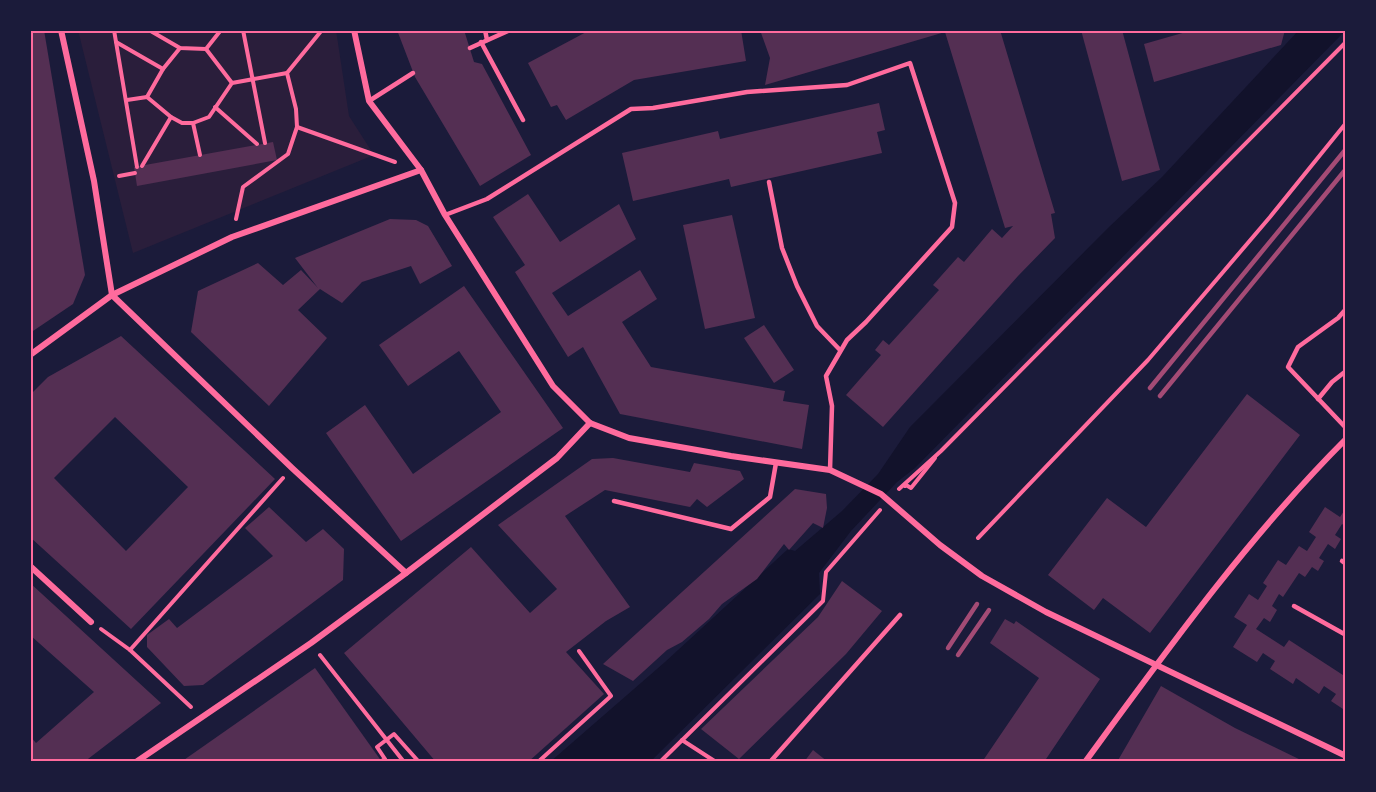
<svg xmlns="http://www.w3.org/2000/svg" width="1376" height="792" viewBox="0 0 1376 792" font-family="'Source Sans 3',sans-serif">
<rect width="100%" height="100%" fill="#1b1b3a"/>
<!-- green -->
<polygon fill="#2a1e3b" points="78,30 336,30 349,116 374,155 133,253"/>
<!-- water -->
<polygon fill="#12122b" points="1299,30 1346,30 915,468 897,482 851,531 819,573 820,594 650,762 550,762 665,662 788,549 795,551 842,511 878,474 910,427 1109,227 1162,177"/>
<!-- building -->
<g fill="#542f53" fill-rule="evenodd">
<polygon points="30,30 44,30 85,275 73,304 30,333"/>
<polygon points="397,30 464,30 474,62 482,64 531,155 480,186 415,77"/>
<polygon points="590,30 741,30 746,61 634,80 566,120 557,105 551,107 528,63"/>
<polygon points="760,30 1000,30 1055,213 1051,214 1055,238 1018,276 883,427 846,395 881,355 875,350 883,340 889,345 910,322 939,290 933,285 958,257 964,262 992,229 1002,238 1013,226 1005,228 945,32 765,85 770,58"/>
<polygon points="1081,30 1122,30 1160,170 1122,181"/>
<polygon points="1193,30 1285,30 1281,45 1154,82 1144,44"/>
<polygon points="879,103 885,130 877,132 882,153 731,187 729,179 633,201 622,153 718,131 720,139"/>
<polygon points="273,142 277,160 137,186 134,167"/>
<polygon points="528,194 560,242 619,204 636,239 552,293 568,316 640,270 657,299 622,322 651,367 785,391 783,401 809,405 802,449 620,414 583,347 568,357 515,272 525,265 493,217"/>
<polygon points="732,215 755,318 705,329 683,225"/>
<polygon points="390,219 416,220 428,226 452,266 420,284 411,266 362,282 342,303 320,289 298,310 327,338 269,406 191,332 198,291 258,263 283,285 301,270 318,288 295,258"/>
<polygon points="464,286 563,428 401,541 326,433 365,405 413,474 501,412 459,351 408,386 379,345"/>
<polygon points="764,325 794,370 774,383 744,338"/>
<path d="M121,336L275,479L131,629L30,537V395L48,377ZM115,417L188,487L126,551L54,478Z"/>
<polygon points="1247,394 1300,435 1150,633 1103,598 1094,610 1048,575 1107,498 1146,527"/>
<polygon points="613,458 690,472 694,463 740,471 744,479 707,507 697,499 690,507 605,490 565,516 630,607 606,621 566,652 604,694 528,762 436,762 344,653 471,547 530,613 557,589 498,525 592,459"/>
<polygon points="795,489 826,494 827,508 823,528 813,523 789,550 784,544 757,579 722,604 709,619 682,642 667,650 633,681 603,664"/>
<polygon points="269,507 306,542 323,529 344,549 343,580 203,685 184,686 147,647 147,635 169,619 177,628 273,556 245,528"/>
<polygon points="1325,507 1340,517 1346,508 1346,527 1342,524 1335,535 1341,539 1335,549 1328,544 1319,558 1324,561 1318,571 1312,567 1305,577 1299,573 1283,597 1279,594 1272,606 1277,610 1270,622 1264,618 1256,629 1284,647 1289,640 1346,677 1346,711 1331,701 1336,694 1324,686 1319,694 1296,678 1293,684 1270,669 1275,661 1263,653 1257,662 1233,647 1247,625 1234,617 1249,594 1258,600 1267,586 1263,583 1278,560 1286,565 1299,546 1307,551 1316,537 1309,532"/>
<polygon points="842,581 882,611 846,654 739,759 701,729 818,617"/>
<polygon points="30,583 161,703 84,762 30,762 30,736 36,743 94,692 30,635"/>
<polygon points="1005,619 1014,624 1016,621 1100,679 1044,762 982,762 1039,678 990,643"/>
<polygon points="315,668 382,762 181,762"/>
<polygon points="1161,686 1235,728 1305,762 1117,762"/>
<polygon points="813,750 828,762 804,762"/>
</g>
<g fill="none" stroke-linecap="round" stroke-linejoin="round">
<!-- path -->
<g stroke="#ff6b9d" stroke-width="4">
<polyline points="114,30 137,167"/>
<polyline points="149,30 180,48 206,49 232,83"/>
<polyline points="243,30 265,143"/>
<polyline points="116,42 163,69"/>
<polyline points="206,49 221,30"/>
<polyline points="147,97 163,69 180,48"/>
<polyline points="127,100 147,97 171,117 182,123 193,123 209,117 232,83 287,73"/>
<polyline points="215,107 257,144"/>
<polyline points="193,123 200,155"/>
<polyline points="297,127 395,162"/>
<polyline points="142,166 171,117"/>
<polyline points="119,176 135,173"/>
<polyline points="236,219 243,187 288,154 297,127 296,109 287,73 322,30"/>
<polyline points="905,486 906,485 911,488 935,458"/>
<polyline points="899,489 941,451 1346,42"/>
<polyline points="978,538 1148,360 1270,217 1346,123"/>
<polyline points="101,629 130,650 191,707"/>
<polyline points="130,650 283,478"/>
<polyline points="320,655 404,762"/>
<polyline points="682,740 716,762"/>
<polyline points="380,762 385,759 377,747 394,734 419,762"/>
<polyline points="538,762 611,696 579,651"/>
<polyline points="660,762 823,601 826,572 880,510"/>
</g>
<!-- service -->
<g stroke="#ff6b9d" stroke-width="4.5">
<polyline points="485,30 487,40"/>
<polyline points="481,42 523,120"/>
<polyline points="470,48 510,30"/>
<polyline points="369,101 413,73"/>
<polyline points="769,182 782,248 797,286 817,326 840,350"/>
<polyline points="445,215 487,199 631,109 653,108 747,92 847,85 910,63 955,203 952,227 866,322 847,340 826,376 832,406 830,470"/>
<polyline points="1346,309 1338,318 1298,347 1288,367 1346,428"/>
<polyline points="1318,399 1332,382 1346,371"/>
<polyline points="614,501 731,529 770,497 776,463"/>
<polyline points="1342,561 1346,564"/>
<polyline points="1294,606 1346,635"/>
<polyline points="770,762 900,615"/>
</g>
<!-- minor -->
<g stroke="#ff6b9d" stroke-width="6">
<polyline points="61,30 94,181 112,295 292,468 406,573"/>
<polyline points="354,30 369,101 421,170 445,215 553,386 590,423 629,438 731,456 830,470 881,494 940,545 982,576 1046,612 1346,756"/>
<polyline points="30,355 112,295 232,237 421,170"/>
<polyline points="30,566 91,622"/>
<polyline points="136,762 311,643 406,573 557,458 590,423"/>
<path d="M1085,762C1167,650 1248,537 1346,439"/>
</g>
<!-- rail -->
<g stroke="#a44b75" stroke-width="4.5">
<polyline points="1150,388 1346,149"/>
<polyline points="1160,396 1346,169"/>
<polyline points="948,648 977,604"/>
<polyline points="958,655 989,610"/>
</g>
</g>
<!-- border -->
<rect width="1376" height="792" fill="none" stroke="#1b1b3a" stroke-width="63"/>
<rect x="32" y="32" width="1312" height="728" fill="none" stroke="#ff6b9d" stroke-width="2"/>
</svg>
